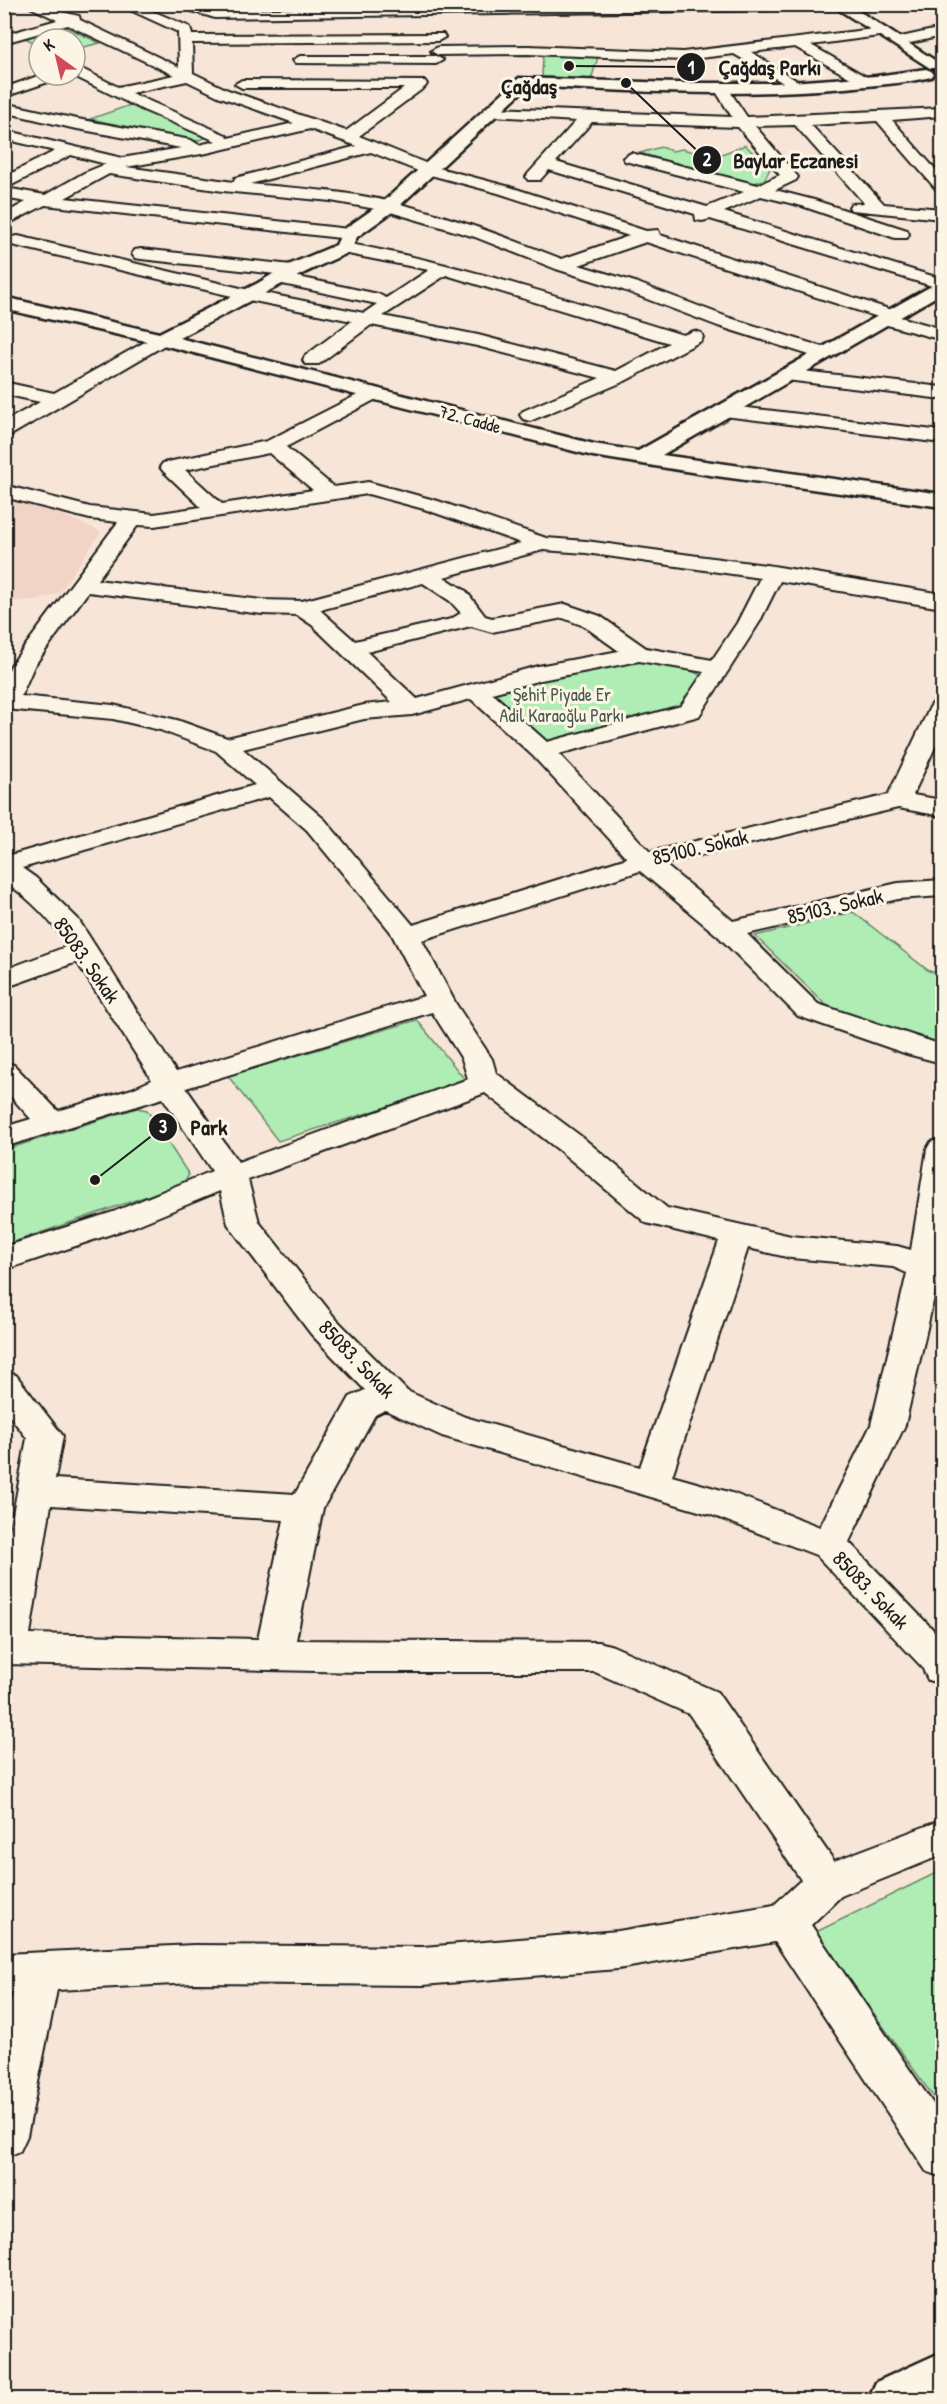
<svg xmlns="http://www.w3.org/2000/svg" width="947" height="2404" viewBox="0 0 947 2404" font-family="'Patrick Hand',sans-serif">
<rect width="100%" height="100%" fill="#f7e6d7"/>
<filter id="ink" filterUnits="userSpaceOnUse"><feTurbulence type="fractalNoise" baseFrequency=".0167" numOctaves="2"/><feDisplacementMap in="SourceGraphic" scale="12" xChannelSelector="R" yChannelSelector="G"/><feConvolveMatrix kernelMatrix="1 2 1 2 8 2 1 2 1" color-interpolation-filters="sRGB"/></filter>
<g filter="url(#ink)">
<!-- built -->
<polygon fill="#f1d4c6" points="4,498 59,513 101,532 59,593 39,600 5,601"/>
<!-- green -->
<g fill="#afedb4" stroke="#668468" stroke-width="1.5">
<polygon points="245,4 339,4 340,8 233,10"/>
<polygon points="61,25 100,43 75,49 75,39 39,39 39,45 21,36"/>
<polygon points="543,54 599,54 591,80 542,77"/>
<polygon points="133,104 209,136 197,141 90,119"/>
<polygon points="745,145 770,169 764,180 748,185 640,153 661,147 672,151 682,149 714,157"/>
<polygon points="613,657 672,661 702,676 686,706 548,742 491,690"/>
<polygon points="853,912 929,971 942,974 942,1044 894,1037 826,1005 755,936"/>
<polygon points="417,1020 467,1082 278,1141 228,1076"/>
<polygon points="137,1108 147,1110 189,1175 182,1184 5,1245 4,1150"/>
<polygon points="942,1870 942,2109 816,1932"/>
</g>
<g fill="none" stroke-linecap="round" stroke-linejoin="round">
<!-- street casing -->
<g stroke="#1c1c1c" stroke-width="4">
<g id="street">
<path d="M24,4C45,4 59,12 79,16L80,20L179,67L178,32L117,4H136L190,27L192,35L443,34L445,37L438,41L192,43L193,73L228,90L346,131L404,88H242L235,84L242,80L425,81L427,84L425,87L359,136L435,167L510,187L646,231L658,230L660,235L898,312L900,317L942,329V340L880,323L878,317L646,242L579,265L635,282L730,318L829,349L831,353L829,357L822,359L718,326L623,290L556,269L475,237L387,211L331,201L223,191L109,174L65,198L349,229L355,230L357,234L355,238L349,239L45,205L4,226V214L26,202L4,198V177L55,151L4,139V130L122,158L181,148L72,128L4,112V103L72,118L191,140L199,145L216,141L143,110L72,75H75V67L80,68L118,87L174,75L68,25L4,43V35L57,20ZM187,81L218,96L294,123L228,138L226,135L131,93ZM310,129L357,146L235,178L234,182L126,167L207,153ZM371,152L423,173L498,193L629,236L562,259C506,237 450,216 392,202C345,191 297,188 250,184ZM71,155L106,164L84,173L45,195L6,188Z"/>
<polygon points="169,4 193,4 215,10 594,4 845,5 838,9 215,18"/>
<polygon points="929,4 942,4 942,14 937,13"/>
<polygon points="882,28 887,29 889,32 887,35 811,45 870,79 872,82 865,86 795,47 751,52 802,84 804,87 797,91 734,54 683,60 528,54 438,55 431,51 438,47 528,46 683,52"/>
<polygon points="942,28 942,36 897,46 890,42 892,39"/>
<polygon points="300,56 436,56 443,60 436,64 295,63 293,60"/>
<polygon points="41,75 62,75 60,78 4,97 4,88"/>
<path d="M722,86L727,87L747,117L942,108V116L892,120L942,177V191L936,189L877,121L811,125L884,204L942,209V219L851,210L849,207L851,204L864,203L795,125L755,126L798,177L796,180L775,190L814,200L907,230L909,234L907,238H895L802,206L761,196L724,212L942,279V289L710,219L702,221L696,220L695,214L549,170L540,180H528L526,177L528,174L576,121L493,116L486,112L493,108L732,117L715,90ZM592,122L738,127L780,175L758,185L631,153L623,158L625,161L744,192L707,207L556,162Z"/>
<path d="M18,236L249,290L364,313L377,304L273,282L270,278L276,274L141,259L135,258L132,254L135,250L141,249L292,265L298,266L301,270L298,274L289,275L378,294L386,298L429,270L338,252L335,248L338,244L344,243C460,263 571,301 683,335L694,331L701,333L703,337L701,341L625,381L530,421L523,419L520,415L523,411L600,378L477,346L371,325L319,364H305L303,360L305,356L352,321L249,300L12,245L10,241L12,237ZM446,275L669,343L616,371L478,335L383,316Z"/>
<polygon points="161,333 168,335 170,339 168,343 11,435 4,437 4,422 40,402 4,394 4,382 54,393"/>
<polygon points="785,369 942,387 942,399 778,379 776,375 778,371"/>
<path d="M373,387L380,389L383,393L380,397L286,447L334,487L368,482L438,501L546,538L586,541L773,566L942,594V608L780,581L759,623L699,716L559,754L650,852L888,795L930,707L934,702L942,700V732L913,795L942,800V816L898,808L664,864L733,921L898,883L942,880V896L898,899L747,934L818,1004L942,1045V1063L907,1054L798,1016L718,936L640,871L422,940L456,1004L492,1059L496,1073L582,1137L667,1208L791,1236L897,1246L911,1250L927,1149L931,1142L942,1139V1285L937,1284L905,1425L849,1542L942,1639V1684L928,1680L922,1667L816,1555L709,1514L442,1436L385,1410L375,1415L323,1508L296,1640L599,1642L613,1646L717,1692L834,1861L942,1820V1855L841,1896L811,1925L942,2117V2177L926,2171L775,1942L618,1969L423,1985L194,1983L57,1990L27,2136L20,2151L4,2158V2030L13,1992H4V1954L194,1945L423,1947L618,1931L774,1905L801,1880L689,1714L595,1672H361L4,1664V1563L27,1438L4,1409V1372L16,1375L63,1436L55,1479L295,1494L350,1397L365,1390L311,1334L233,1231L228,1224L220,1191L135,1226L4,1270V1247L113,1212L212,1171L163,1098L4,1147V1127L31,1119L4,1089V1062L14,1065L58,1111L132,1089L152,1080L77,962L4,988V970L68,946C52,921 29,898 4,881V857L255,785L216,751L160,730L113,719L4,709V680L11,665L118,522L90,519L4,497V485L90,507L154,514L201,507L163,471L160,467L163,463L267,441ZM269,453L313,490L222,504L185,470ZM368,494L424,509L521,543L302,601L262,600L97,580L138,525L154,526ZM543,550L586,553L760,578L737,623L712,660L646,648L600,616L565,604L492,618L485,616L466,591L444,577ZM423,583L450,601L461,613L451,619L355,641L320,610ZM88,592L262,614L297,615L312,625L392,702L364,705L227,738L177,720L113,705L21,696L34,666ZM563,618L584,626L619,651L538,666L417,699L367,652L471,626L492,632ZM639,661L704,672L681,706L547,742L492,693L541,680ZM471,699L533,756L627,858L413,925L325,820L243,749L364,719L412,715ZM269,797L307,830L390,931L424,996L176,1072L78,919L36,878L22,868ZM432,1012L462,1059L468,1079L238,1162L186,1088ZM485,1093L560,1151L646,1223L719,1241L640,1467L465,1417L407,1391L335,1318L259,1222L248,1180ZM748,1248L791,1258L893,1267L907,1273L871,1425L820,1527L732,1493L672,1476ZM51,1505L284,1520L258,1639L30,1634Z"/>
<polygon points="723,405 942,431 942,443 716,415 713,411 716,407"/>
</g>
</g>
<!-- secondary casing -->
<g stroke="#1c1c1c" stroke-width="5">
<g id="secondary">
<polygon points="4,4 20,4 4,12"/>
<polygon points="830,4 848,4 942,65 940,68 930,68"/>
<path d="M926,69L931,71L934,74L931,77C903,84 873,85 845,88C739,97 633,92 528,86L395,210L357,237L350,252C291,277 236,309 179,338L594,444L638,451L942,280V293L662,455L942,494V507L716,476L593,456L159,344L4,309V297L159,333L258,283L286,266L336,245L343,230L383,202L519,78L675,83H775L876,76Z"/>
<polygon points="942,2352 942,2400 868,2400 876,2382"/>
</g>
</g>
<!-- street -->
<use href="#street" fill="#fcf5e5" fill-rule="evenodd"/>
<!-- secondary -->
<use href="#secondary" fill="#fcf5e5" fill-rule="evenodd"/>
</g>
</g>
<g text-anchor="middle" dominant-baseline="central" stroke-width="6" stroke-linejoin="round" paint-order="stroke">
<!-- far-street labels -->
<g font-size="18" fill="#1c1c1c" stroke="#fcf5e5">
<text transform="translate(470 419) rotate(15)">72. Cadde</text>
</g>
<!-- far-park labels -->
<g font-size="18" fill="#485b4a" stroke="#fcf5e5">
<text x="562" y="694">Şehit Piyade Er<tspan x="562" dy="21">Adil Karaoğlu Parkı</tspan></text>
</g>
<!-- street labels -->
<g font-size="21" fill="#1c1c1c" stroke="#fcf5e5">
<text transform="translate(700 847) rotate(-13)">85100. Sokak</text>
<text transform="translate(835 906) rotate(-13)">85103. Sokak</text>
<text transform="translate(87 960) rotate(55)">85083. Sokak</text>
<text transform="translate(357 1359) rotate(46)">85083. Sokak</text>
<text transform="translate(871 1590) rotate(46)">85083. Sokak</text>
</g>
<!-- far-district labels -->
<g font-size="22" font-weight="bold" fill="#1c1c1c" stroke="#fcf5e5">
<text x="529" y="86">Çağdaş</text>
</g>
</g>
<!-- callouts -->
<path fill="none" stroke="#1c1c1c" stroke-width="2" d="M569 66L691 67M626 83L707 160M95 1180L163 1127"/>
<g fill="#1c1c1c" stroke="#fcf5e5" stroke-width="2">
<circle cx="569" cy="66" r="6"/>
<circle cx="626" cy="83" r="6"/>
<circle cx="95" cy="1180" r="6"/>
<circle cx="691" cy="67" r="15"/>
<circle cx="707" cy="160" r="15"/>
<circle cx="163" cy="1127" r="15"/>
</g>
<g font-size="18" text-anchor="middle" font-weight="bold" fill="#fff">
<text x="691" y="74">1</text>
<text x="707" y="166">2</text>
<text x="163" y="1133">3</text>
</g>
<g font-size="22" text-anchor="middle" font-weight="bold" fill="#1c1c1c" stroke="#fcf5e5" stroke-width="6" stroke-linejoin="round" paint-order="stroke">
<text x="770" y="75">Çağdaş Parkı</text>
<text x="796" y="168">Baylar Eczanesi</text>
<text x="209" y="1135">Park</text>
</g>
<!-- margin -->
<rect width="947" height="2404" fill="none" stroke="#fcf5e5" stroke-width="24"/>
<rect x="12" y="12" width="923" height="2380" fill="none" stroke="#1c1c1c" stroke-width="2" filter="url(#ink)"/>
<!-- north arrow -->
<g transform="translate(57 57) rotate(326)"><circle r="28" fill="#fcf5e5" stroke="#a29e95" stroke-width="1.5"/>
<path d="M0-4.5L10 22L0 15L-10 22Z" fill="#d1495b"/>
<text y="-9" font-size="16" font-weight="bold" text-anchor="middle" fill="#1c1c1c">K</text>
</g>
</svg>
